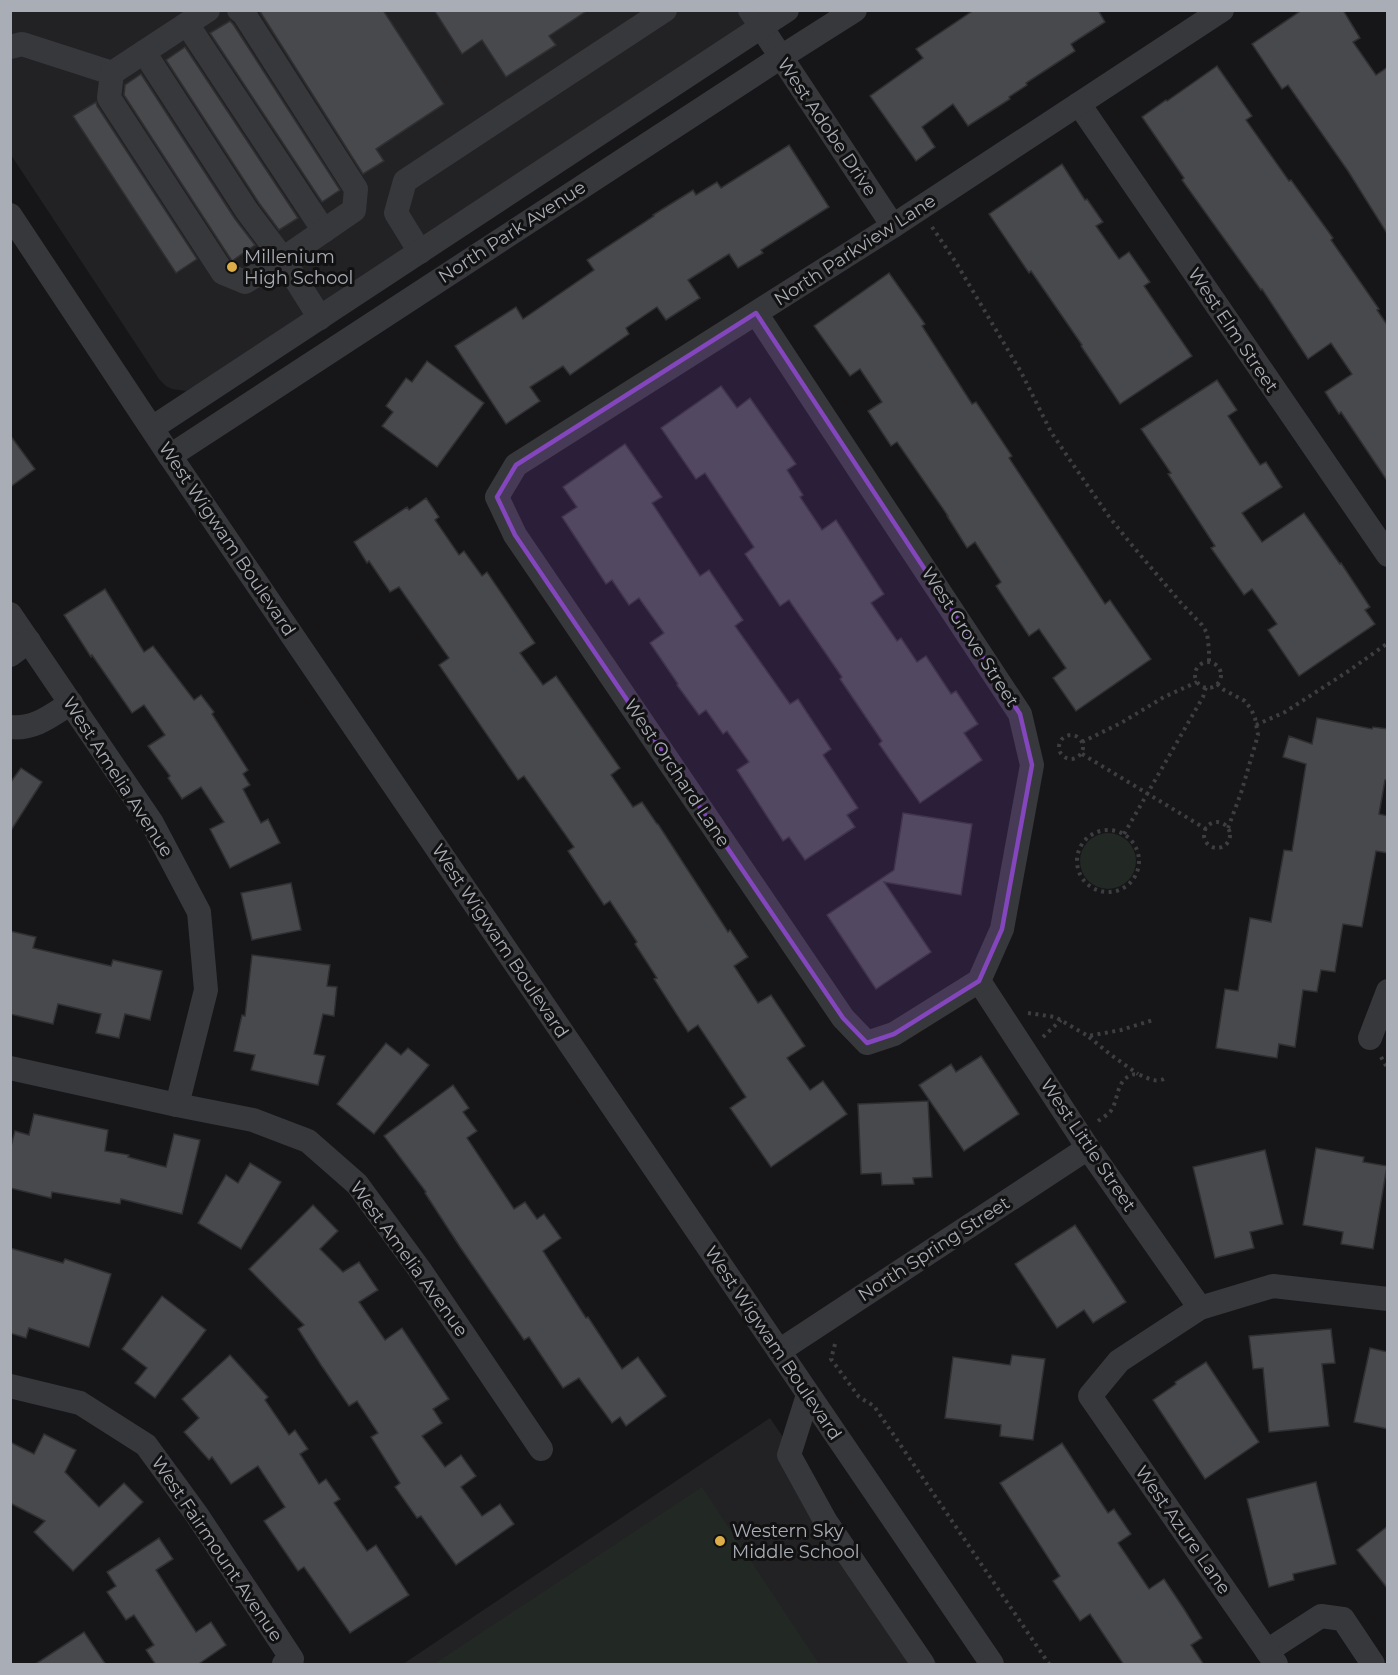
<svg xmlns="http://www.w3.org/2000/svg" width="1398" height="1675" viewBox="0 0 1398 1675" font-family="Montserrat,sans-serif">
<rect width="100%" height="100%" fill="#161517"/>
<!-- built -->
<g fill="#222224">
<polygon points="10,11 774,11 202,382 186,391 172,389 166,386 159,379 11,155"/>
<polygon points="770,1418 937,1664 403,1664"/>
</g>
<!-- green -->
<g fill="#222823">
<circle cx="1108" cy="861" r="28"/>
<polygon points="702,1487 819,1664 434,1664"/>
</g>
<!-- building -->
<g fill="#48494c" stroke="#303033" stroke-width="1.5">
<polygon points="259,10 383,10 444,104 376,149 384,161 363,174"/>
<polygon points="434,10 588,10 549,36 556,45 506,77 482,40 462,54"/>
<polygon points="974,10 1098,10 1105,22 1071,44 1075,51 1026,83 1027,85 1009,97 1010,99 968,126 953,104 922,127 935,147 916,161 870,96 923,58 916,49"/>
<polygon points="1302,10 1343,10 1360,38 1353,42 1376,75 1388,67 1388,235 1348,171 1288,85 1282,89 1252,44"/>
<polygon points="230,21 233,24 340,190 322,202 210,33"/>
<polygon points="185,47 298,218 279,230 259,203 166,60"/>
<polygon points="1217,66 1252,116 1246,120 1289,181 1291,180 1333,238 1331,240 1379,309 1377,310 1388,326 1388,482 1341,412 1339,414 1325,392 1352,374 1331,343 1308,359 1262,289 1261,290 1182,180 1184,178 1142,117 1166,100 1167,101"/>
<polygon points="141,74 235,219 255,245 232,261 124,95 125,85"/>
<polygon points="96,102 97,106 197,259 176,273 73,116"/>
<polygon points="789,145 829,207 761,250 763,253 738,268 729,254 688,280 700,298 666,320 657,307 626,328 629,334 570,375 563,366 530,387 540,401 506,424 455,346 516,307 523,319 594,270 587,260 654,216 653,215 693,190 696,195 717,182 721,188"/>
<polygon points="1062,164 1085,200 1087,199 1103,222 1096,226 1119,259 1129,252 1150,282 1144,286 1192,356 1120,404 1081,346 1082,345 1031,271 1029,273 989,214"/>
<polygon points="889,273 925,324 922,326 972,404 976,402 1012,456 1009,458 1105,604 1110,600 1151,659 1076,711 1053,678 1066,668 1039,629 1029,636 996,586 1001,582 975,542 967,548 947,516 948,516 897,442 891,446 868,411 882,402 860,369 850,376 814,326"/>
<polygon points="427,361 484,403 437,467 382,426 393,412 386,406 406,378 412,382"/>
<polygon points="1217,380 1237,410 1228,416 1260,465 1266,462 1282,487 1242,513 1262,542 1304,513 1340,564 1341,563 1370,607 1365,610 1375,624 1299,676 1268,630 1277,624 1252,589 1244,595 1211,548 1215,546 1168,474 1171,473 1141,429"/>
<polygon points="721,386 737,408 750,398 796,464 787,470 803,495 800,497 822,530 836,520 884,594 871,603 897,641 901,638 917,662 926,656 951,694 956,691 978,724 964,733 982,760 920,803 879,744 882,741 840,679 842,677 789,600 780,606 745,554 754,547 705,473 696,479 661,428"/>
<polygon points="10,435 35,469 10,487"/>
<polygon points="625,444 662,497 652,503 700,576 709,570 743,620 735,626 790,704 798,699 831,749 823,755 858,808 847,815 855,827 805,860 789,837 783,841 737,770 749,762 727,731 723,734 706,710 699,715 677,685 678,684 650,643 664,633 639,598 629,605 612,580 606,584 562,517 577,507 563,487"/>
<polygon points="426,498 439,517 435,520 459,555 464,551 482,576 487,572 535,643 520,653 543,685 556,676 620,768 611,775 633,807 642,802 657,824 658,824 728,932 730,930 748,957 734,966 758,1003 771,995 805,1046 787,1058 810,1090 823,1081 847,1114 771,1167 730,1108 746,1097 698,1025 688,1032 654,979 657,978 635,944 637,942 610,901 604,905 568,851 574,847 524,776 518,780 439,665 449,658 399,587 390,592 369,561 367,563 354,542 407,507 409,510"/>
<polygon points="105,589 144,652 153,646 194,700 201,695 214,712 212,714 248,770 243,774 250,785 243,789 261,823 268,819 280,843 230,868 210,829 224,822 201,787 182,799 168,778 170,776 148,746 165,735 144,705 132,713 92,655 91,657 64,615"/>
<polygon points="1317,718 1372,729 1373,727 1388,729 1388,780 1385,780 1379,814 1388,816 1388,853 1376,851 1362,927 1343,924 1335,972 1321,970 1317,992 1303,990 1295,1047 1279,1044 1277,1058 1216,1048 1225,989 1238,991 1250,918 1271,922 1284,850 1292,851 1306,764 1283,757 1289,736 1312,744"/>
<polygon points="21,768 42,782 10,832 10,783"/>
<polygon points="903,813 972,824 961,895 884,882 931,952 876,989 827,915 894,870"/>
<polygon points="291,883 301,930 252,940 241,893"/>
<polygon points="10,931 36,937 33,948 111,966 113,960 162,971 150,1020 125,1014 119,1038 96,1033 101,1014 58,1004 53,1024 10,1014"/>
<polygon points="252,955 330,965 327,986 337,987 334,1016 323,1014 314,1054 325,1056 318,1085 251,1070 255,1055 234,1051 242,1015 245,1016"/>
<polygon points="386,1043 401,1055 408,1048 429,1065 374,1134 337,1104"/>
<polygon points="981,1056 1019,1114 964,1151 919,1085 951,1064 956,1072"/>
<polygon points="453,1085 469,1108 463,1112 477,1131 467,1138 514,1209 525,1202 537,1219 544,1214 561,1238 543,1251 586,1318 588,1317 622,1369 638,1357 666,1396 626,1426 620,1417 612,1423 579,1378 563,1388 529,1337 524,1340 460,1247 425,1193 426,1192 384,1136"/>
<polygon points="928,1101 932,1177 913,1178 914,1184 882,1185 881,1173 861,1174 858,1104"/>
<polygon points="34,1114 108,1130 105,1151 129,1155 128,1157 166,1167 174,1134 200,1140 182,1214 121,1199 120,1204 52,1192 51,1198 10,1188 10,1150 15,1131 29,1135"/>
<polygon points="1316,1148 1364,1157 1363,1162 1387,1166 1373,1249 1341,1244 1343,1232 1303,1225"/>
<polygon points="1265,1150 1283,1224 1250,1232 1254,1248 1215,1258 1193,1167"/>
<polygon points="250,1163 281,1182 241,1249 198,1223 226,1175 238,1183"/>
<polygon points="313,1205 338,1231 320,1249 343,1272 359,1262 378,1290 359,1302 385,1340 402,1328 449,1399 433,1409 442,1423 422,1436 445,1467 461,1455 476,1476 461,1487 482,1516 500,1504 514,1524 456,1565 421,1516 417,1518 395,1487 400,1483 371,1437 378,1433 357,1401 349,1406 321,1365 298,1329 304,1325 249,1269"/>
<polygon points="1075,1225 1126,1302 1093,1323 1084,1310 1057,1328 1015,1264"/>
<polygon points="10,1248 63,1263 65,1259 111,1274 89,1347 29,1328 26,1338 10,1333"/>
<polygon points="162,1296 206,1330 155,1398 135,1383 147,1368 122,1349"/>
<polygon points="1331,1329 1335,1363 1322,1364 1329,1426 1269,1432 1263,1368 1253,1369 1249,1336"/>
<polygon points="1370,1348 1388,1352 1388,1429 1354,1422"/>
<polygon points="230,1355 268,1397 265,1400 289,1435 295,1430 308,1449 300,1454 319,1484 326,1479 340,1499 334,1503 367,1551 376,1545 409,1595 350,1633 304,1567 298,1571 264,1521 285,1507 258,1466 231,1484 212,1457 209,1460 184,1432 199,1418 182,1399"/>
<polygon points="1012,1355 1045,1359 1033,1440 1000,1436 1001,1425 945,1418 953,1357 1010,1365"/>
<polygon points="1206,1362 1259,1442 1205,1479 1153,1400 1176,1384 1175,1382"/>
<polygon points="44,1434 76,1450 65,1472 99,1507 124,1483 143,1502 73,1571 34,1532 45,1521 10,1503 10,1442 34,1454"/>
<polygon points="1062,1443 1108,1513 1114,1509 1131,1534 1118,1543 1149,1589 1164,1579 1184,1609 1202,1638 1191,1645 1204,1665 1124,1665 1090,1614 1080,1621 1053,1581 1060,1576 1000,1483"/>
<polygon points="1316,1482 1336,1564 1293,1574 1294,1580 1269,1587 1247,1499"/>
<polygon points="1388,1526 1388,1589 1357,1550"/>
<polygon points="159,1538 173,1559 156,1570 170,1592 196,1632 211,1622 226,1645 197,1665 156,1665 146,1650 154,1645 134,1615 126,1620 107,1592 116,1586 107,1572"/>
<polygon points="84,1632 106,1665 34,1665"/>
</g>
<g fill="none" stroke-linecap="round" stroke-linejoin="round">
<!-- path -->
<g stroke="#3d3e42" stroke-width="4" stroke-dasharray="3 4.5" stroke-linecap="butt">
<polyline points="932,227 955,261 1021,372 1051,432 1072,463 1110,518 1131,544 1181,603 1202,625 1207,633 1209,650 1209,662"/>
<circle cx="1208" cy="675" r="13"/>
<polyline points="1217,684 1224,690 1245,701 1251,709 1255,718 1258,735 1241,793 1228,828"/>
<polyline points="1256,725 1285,712 1347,672 1388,643"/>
<circle cx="1071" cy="747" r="12"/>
<polyline points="1082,742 1121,723 1164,697 1197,682"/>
<polyline points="1082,754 1206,829"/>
<circle cx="1217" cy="835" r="13"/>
<circle cx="1108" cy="861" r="31"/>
<polyline points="1124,834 1203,697 1206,687"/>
<polyline points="1028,1013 1055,1017 1088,1036 1121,1030 1153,1020"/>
<polyline points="1043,1037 1061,1020"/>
<polyline points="1089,1037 1111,1055 1138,1074"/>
<polyline points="1381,1057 1388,1069"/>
<path d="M1098,1121C1102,1118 1107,1115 1110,1112C1119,1101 1115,1082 1131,1075C1139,1072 1146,1079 1154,1080C1156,1081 1162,1080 1164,1079"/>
<polyline points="835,1344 831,1359 859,1397 874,1406 1049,1664"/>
</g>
<!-- minor -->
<g stroke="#37383c" stroke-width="24">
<polyline points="750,10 893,226"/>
<polyline points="187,24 324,231"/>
<polyline points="10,47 22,44 112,73"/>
<polyline points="144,52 247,211 283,259 320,318"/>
<polyline points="112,73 109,98 223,273 245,282 283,259 354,210 356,189 244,14 239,10"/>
<polyline points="112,73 208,10"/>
<polyline points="1079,104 1388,555"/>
<polyline points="10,215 170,456 992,1664"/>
<polyline points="420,252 396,213 405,181 665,10"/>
<polyline points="756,313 1020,714 1032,765 1002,929 979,981 894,1034 867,1043 843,1018 515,535 497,497 516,465 893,226 1222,10"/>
<polyline points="152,428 787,10"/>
<polyline points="170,456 781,57 855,10"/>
<polyline points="10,614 152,823 199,912 206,990 177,1105 253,1120 308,1141 357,1184 420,1270 541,1449"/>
<polyline points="10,655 29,641"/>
<path d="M10,727C34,730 52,715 71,703"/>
<polyline points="979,981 1088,1148 1200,1308"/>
<polyline points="1370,1038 1388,991"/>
<polyline points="10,1068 177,1105"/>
<polyline points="779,1351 1088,1148"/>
<polyline points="10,1386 80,1403 146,1445 197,1515 292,1659 284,1664"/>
<polyline points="808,1395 789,1455 826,1522 923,1664"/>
<polyline points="1267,1651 1321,1616 1343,1619 1373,1664"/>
<polyline points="1276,1664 1090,1396 1119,1361 1200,1308 1273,1286 1388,1299"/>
</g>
</g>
<!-- marked area -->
<path fill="#8446bd" fill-opacity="0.2" stroke="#8446bd" stroke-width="4.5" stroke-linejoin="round" d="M756,313L1020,714L1032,765L1002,929L979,981L894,1034L867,1043L843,1018L515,535L497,497L516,465Z"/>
<!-- markers -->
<g fill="#ddad48" stroke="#111112" stroke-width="2">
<circle cx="232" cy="267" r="6"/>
<circle cx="720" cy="1541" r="6"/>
</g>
<g text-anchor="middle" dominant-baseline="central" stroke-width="6" stroke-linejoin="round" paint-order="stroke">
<!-- street labels -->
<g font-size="18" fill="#a9adb6" stroke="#111112">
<text transform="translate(827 127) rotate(56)">West Adobe Drive</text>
<text transform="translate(512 232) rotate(-33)">North Park Avenue</text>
<text transform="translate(855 250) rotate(-33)">North Parkview Lane</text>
<text transform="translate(1233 330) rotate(56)">West Elm Street</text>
<text transform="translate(227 539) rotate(56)">West Wigwam Boulevard</text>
<text transform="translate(970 637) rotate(57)">West Grove Street</text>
<text transform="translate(677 773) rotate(56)">West Orchard Lane</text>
<text transform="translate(118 777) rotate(57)">West Amelia Avenue</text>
<text transform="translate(500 941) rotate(56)">West Wigwam Boulevard</text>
<text transform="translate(1088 1145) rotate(56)">West Little Street</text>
<text transform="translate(934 1249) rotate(-33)">North Spring Street</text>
<text transform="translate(409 1259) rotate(54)">West Amelia Avenue</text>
<text transform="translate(773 1343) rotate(56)">West Wigwam Boulevard</text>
<text transform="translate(1183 1530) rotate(55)">West Azure Lane</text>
<text transform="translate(217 1549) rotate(56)">West Fairmount Avenue</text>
</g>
<!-- poi labels -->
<g font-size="18" fill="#a9adb6" stroke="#111112" text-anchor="start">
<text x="244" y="257">Millenium<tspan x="244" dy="21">High School</tspan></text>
<text x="732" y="1531">Western Sky<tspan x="732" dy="21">Middle School</tspan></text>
</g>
</g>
<!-- border -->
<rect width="1398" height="1675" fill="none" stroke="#a9adb6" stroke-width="24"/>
</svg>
